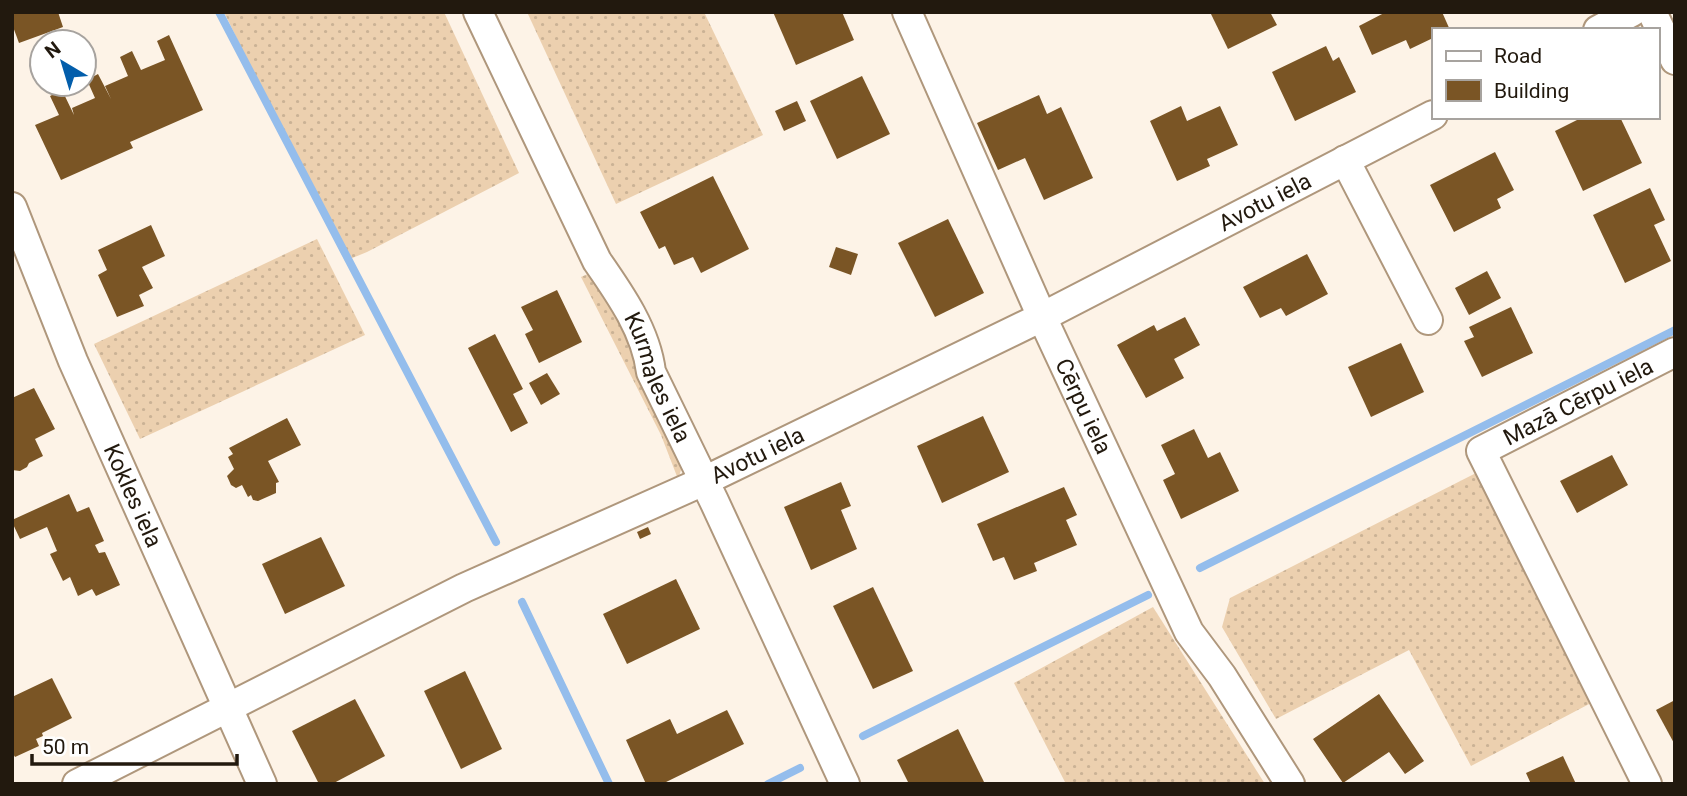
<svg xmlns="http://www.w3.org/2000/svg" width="1687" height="796" viewBox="0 0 1687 796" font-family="Roboto,sans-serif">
<defs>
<pattern id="grass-dots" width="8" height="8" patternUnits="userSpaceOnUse" patternTransform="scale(1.75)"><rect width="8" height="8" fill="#ecd0af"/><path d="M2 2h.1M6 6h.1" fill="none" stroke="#cab295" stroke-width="1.8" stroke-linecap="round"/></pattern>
</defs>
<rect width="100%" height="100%" fill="#fdf3e7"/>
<!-- grass -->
<g fill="url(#grass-dots)">
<polygon points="224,12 444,12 519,173 367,252 345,261"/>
<polygon points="527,12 704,12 763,135 616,204"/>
<polygon points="317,239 365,335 140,439 94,344"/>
<polygon points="590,273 603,298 612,306 637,354 683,464 678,479 661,435 581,277"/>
<polygon points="1476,473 1593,702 1471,766 1409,650 1276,719 1222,627 1230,598"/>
<polygon points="1153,607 1265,784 1066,784 1014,683"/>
</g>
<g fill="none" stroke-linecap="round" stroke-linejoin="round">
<!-- stream -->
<g stroke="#94bdec" stroke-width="8">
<polyline points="219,12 496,542"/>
<polyline points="1200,568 1675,330"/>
<polyline points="522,602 609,784"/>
<polyline points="863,736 1148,595"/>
<polyline points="768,784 800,768"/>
</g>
</g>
<!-- building -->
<g fill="#7a5525">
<polygon points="12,12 58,12 63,27 19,43 12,24"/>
<polygon points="773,12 842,12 854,40 796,65"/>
<polygon points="1210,12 1270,12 1277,25 1228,49"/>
<polygon points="1386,12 1442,12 1450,30 1433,30 1433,38 1410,49 1406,40 1372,55 1359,26"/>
<polygon points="169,35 203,110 130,142 133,148 61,180 35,125 59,115 50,96 62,90 74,115 72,108 95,98 87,80 98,74 111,99 105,86 128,76 120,57 132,51 141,70 165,60 157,41"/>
<polygon points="1326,46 1333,61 1339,57 1356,92 1295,121 1272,72"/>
<polygon points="862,76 890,134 837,159 810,101"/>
<polygon points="1039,95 1047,114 1061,107 1093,178 1044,200 1025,158 998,170 977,123"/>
<polygon points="797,101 806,121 784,131 775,111"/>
<polygon points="1181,106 1187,121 1220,106 1238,145 1207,159 1210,166 1177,181 1150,121"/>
<polygon points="1583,117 1620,117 1642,163 1583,191 1555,131"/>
<polygon points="1495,152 1514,190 1497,199 1501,208 1454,232 1430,185"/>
<polygon points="713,176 749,249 701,273 693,257 674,265 665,246 659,249 640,212"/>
<polygon points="1650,188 1665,220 1654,225 1671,261 1625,283 1593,215"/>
<polygon points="948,219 984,293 935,317 898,243"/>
<polygon points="151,225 165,256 142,267 153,288 139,295 144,306 117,317 98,275 107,270 98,250"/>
<polygon points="836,247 858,254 851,275 829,267"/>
<polygon points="1307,254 1328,294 1286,316 1281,308 1260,318 1243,287"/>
<polygon points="1487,271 1501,298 1469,315 1455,288"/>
<polygon points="557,290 582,342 539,363 525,334 533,330 521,307"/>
<polygon points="1511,307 1533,353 1482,377 1464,341 1474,337 1469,327"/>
<polygon points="1185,317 1200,345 1174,359 1184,378 1146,398 1117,345 1154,325 1157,331"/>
<polygon points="495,334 523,389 513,394 528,423 511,432 468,348"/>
<polygon points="1401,343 1424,392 1371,417 1348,367"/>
<polygon points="547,373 560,394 541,405 529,383"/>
<polygon points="34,388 55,429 35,439 43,456 29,463 27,467 20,471 12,470 12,398"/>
<polygon points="983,416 1009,472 942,503 917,446"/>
<polygon points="287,418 301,445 268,461 279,482 276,483 276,493 258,501 253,500 251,495 248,497 242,485 236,488 231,485 227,476 234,469 228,457 233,454 229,448"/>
<polygon points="1194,429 1208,458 1220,452 1239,491 1181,519 1163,480 1175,474 1161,445"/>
<polygon points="1612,455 1628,485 1577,513 1560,481"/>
<polygon points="841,482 851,506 841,510 857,549 811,570 784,507"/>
<polygon points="1064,487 1077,515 1066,520 1077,545 1034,563 1037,571 1014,580 1004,557 993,561 977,524"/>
<polygon points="69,494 77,512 89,507 104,541 95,545 99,553 105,552 120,585 96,596 92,589 78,596 70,577 63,581 50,554 57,551 47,527 20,539 12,522 12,520"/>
<polygon points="648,527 651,534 640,539 637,532"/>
<polygon points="321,537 345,586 285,614 262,564"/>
<polygon points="676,579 700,629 627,664 603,614"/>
<polygon points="873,587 913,671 873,689 833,606"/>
<polygon points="465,671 502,749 461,769 424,691"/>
<polygon points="52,678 72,718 42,733 43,736 36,739 39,746 15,757 12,752 12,697"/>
<polygon points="1379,694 1424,761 1405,774 1389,752 1343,783 1313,739"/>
<polygon points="355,699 385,756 332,784 319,784 292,731"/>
<polygon points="1675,700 1675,745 1656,710"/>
<polygon points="727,710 744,744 662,784 646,784 626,740 670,719 677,734"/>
<polygon points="958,729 985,784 909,784 897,760"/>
<polygon points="1563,756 1576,784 1531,784 1526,773"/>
</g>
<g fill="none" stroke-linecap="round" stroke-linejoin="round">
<!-- minor casing -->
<g stroke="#af977c" stroke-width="32">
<g id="minor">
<path id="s1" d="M478,12L597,261C620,294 646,331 651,372L714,501L845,784"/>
<path id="s2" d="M907,12L1042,317L1189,632L1222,676L1290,784"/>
<polyline points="1652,12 1675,60"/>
<polyline points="1598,30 1632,12"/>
<polyline points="1345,160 1428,320"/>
<path id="s3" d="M12,207L73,361L262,784"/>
<path id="s4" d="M77,784L464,588L704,481L1042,317L1433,115"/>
<path id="s5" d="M1647,784L1481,451L1675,352"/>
</g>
</g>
<!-- minor -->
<use href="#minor" stroke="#fff" stroke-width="28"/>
</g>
<g text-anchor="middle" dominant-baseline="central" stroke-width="7" stroke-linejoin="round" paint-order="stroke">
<!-- street labels -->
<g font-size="23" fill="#22190e" stroke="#fff">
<text stroke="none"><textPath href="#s4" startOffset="1323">Avotu iela</textPath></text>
<text stroke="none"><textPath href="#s1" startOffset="408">Kurmales iela</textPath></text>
<text stroke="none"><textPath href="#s5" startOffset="481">Mazā Cērpu iela</textPath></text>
<text stroke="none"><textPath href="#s2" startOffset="432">Cērpu iela</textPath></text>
<text stroke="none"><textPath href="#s4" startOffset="756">Avotu iela</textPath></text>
<text stroke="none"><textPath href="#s3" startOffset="313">Kokles iela</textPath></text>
</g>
</g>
<!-- border -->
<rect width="1687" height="796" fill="none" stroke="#22190e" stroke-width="28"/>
<!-- legend -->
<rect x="1432" y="28" width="228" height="91" fill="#ffffff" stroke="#a7a39f" stroke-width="2"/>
<rect x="1446" y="51" width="35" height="10" fill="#ffffff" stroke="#a7a39f" stroke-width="2"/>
<text x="1494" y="63" font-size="21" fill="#22190e">Road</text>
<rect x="1446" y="80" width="35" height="21" fill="#7a5525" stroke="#a7a39f" stroke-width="2"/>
<text x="1494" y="98" font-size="21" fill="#22190e">Building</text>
<!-- north arrow -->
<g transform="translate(63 63) rotate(322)"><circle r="33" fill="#ffffff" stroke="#a7a39f" stroke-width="2"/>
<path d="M0-5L12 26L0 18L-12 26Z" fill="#035eab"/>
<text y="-10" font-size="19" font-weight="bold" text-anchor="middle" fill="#22190e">N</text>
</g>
<!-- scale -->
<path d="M32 754v10h205v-10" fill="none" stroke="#22190e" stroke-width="3.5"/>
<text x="42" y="754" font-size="21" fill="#22190e" stroke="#ffffff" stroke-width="5" paint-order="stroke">50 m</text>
</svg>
